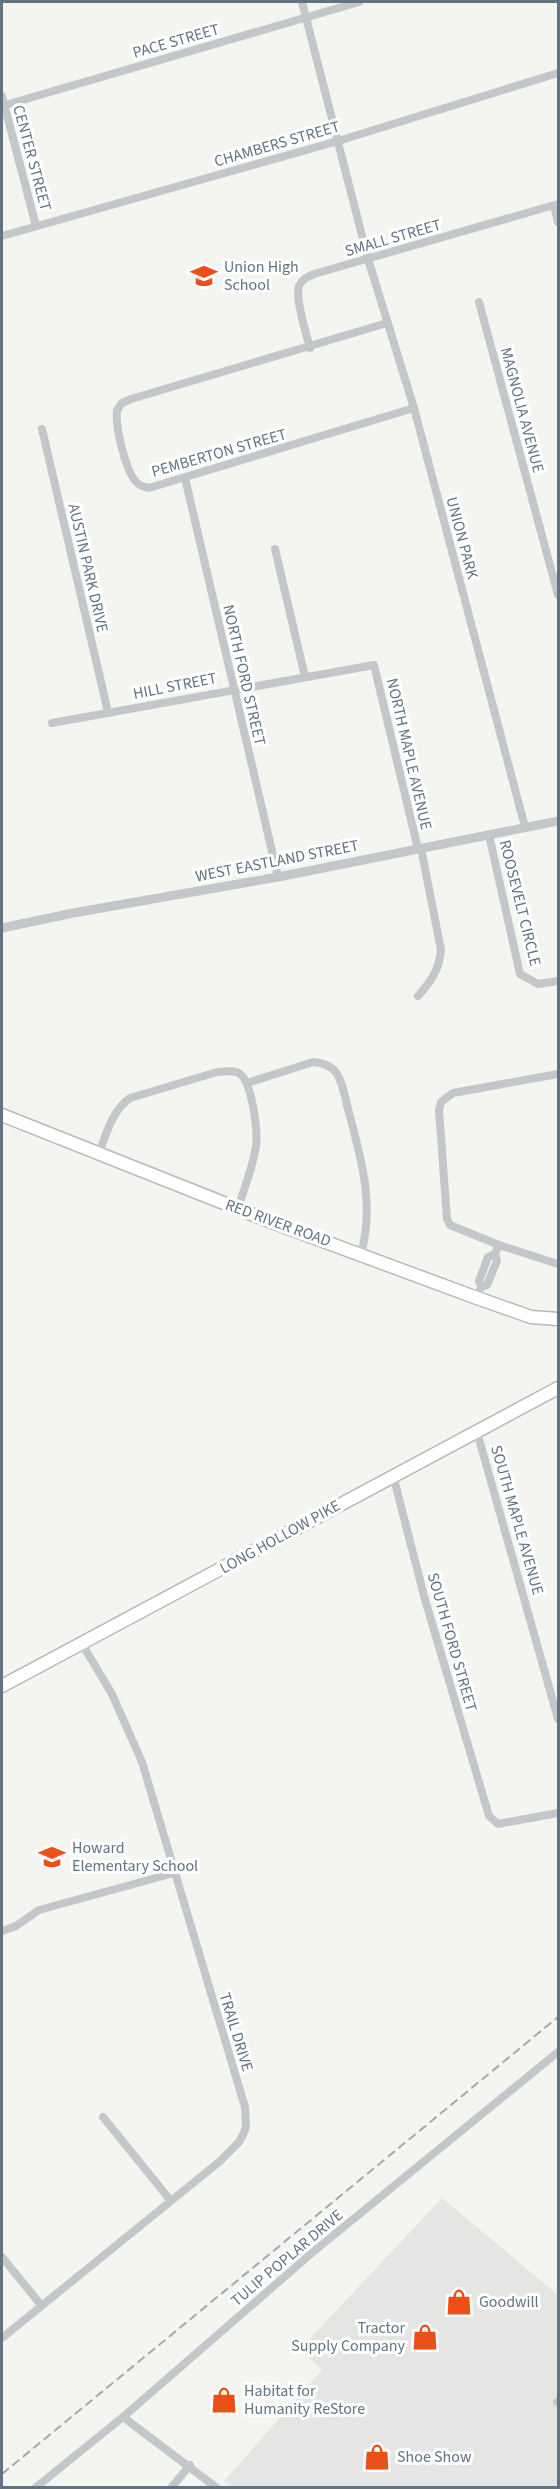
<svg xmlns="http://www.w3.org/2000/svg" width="560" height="2489" viewBox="0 0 560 2489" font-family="'Source Sans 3',sans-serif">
<rect width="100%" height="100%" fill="#f4f5f0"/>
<!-- built -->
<polygon fill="#e5e6e4" points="442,2198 558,2295 558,2487 232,2488 224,2481 322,2370 300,2349"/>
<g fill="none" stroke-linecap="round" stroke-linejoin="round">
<!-- primary casing -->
<g stroke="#b6babe" stroke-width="15">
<g id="primary">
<polyline points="2,1115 269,1221 477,1298 531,1317 558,1319"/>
<polyline points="2,1686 558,1388"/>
</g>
</g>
<!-- minor -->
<g stroke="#c4c7ca" stroke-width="8">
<polyline points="302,2 368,259 414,408 525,827"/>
<polyline points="2,96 36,226"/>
<polyline points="2,106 359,2"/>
<polyline points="554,206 558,222"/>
<polyline points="2,236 338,141 558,73"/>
<polyline points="479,302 558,595"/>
<path d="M387,323L131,399L122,403L117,410C115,426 126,477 140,485C143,487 146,487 149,488L414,408"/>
<path d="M310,348C306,333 295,299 299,286C302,279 307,277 314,274L558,204"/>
<polyline points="42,429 108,712"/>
<polyline points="185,478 278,877"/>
<polyline points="275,549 305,677"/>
<polyline points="52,723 374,665 418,849"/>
<polyline points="489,835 520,974 538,984 558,981"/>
<path d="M418,996C431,981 439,971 441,950L421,848"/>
<polyline points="558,1074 453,1093 441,1102 439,1110 447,1219 450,1225 499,1245 558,1264"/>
<path d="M247,1083L313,1062C322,1063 331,1065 337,1074C343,1083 345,1098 348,1109C361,1158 375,1204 361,1254"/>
<path d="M99,1153C107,1132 112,1111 130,1098L217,1072C225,1072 234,1069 240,1074C252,1082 258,1132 256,1146C253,1167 244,1188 238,1209"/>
<polyline points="481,1287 487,1285 497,1261 495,1254"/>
<polyline points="477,1298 481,1287 479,1281 488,1257 495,1254 499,1245"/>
<polyline points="477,1432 558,1719"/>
<polyline points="393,1475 424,1596 489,1816 498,1824 558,1813"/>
<polyline points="2,1931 16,1926 39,1910 174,1873"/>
<polyline points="103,2117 171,2201"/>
<polyline points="2,2257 41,2305"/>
<polyline points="2,2338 219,2162 239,2142 244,2133 246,2125 245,2107 142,1762 112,1694 82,1644"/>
<polyline points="557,2402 558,2403"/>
<polyline points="123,2417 217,2488"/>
<polyline points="35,2488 123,2417 313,2252 558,2052"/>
<polyline points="171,2488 190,2465"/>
</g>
<!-- tertiary -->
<polyline stroke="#c4c7ca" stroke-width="9" points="2,928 73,913 278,877 558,821"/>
<!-- primary -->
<use href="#primary" stroke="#fff" stroke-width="12"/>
<!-- rail -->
<polyline stroke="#a3a9af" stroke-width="2" stroke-dasharray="9 4.5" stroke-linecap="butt" points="2,2474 558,2017"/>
</g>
<!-- icons -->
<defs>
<g id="school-bare" transform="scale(2.07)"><path d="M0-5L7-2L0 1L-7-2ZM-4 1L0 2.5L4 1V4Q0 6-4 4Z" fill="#ec4f18" stroke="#fff" stroke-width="2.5" paint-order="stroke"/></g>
<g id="shop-bare" transform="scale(2.07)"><path d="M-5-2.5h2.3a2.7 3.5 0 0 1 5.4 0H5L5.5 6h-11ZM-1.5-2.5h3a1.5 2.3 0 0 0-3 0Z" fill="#ec4f18" stroke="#fff" stroke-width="2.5" paint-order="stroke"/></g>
</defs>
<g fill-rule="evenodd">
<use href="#school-bare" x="204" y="276"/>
<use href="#school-bare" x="52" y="1857"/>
<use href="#shop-bare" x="459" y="2302"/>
<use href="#shop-bare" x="425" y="2337"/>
<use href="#shop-bare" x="224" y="2400"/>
<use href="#shop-bare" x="377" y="2457"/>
</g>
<g text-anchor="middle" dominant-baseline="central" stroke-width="6" stroke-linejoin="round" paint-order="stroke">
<!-- street labels -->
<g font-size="16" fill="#627383" stroke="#fff">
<text transform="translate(176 41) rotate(-16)">PACE STREET</text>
<text transform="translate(277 144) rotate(-16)">CHAMBERS STREET</text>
<text transform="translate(32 158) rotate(75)">CENTER STREET</text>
<text transform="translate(393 238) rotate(-16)">SMALL STREET</text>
<text transform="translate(522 410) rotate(75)">MAGNOLIA AVENUE</text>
<text transform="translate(219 453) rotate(-16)">PEMBERTON STREET</text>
<text transform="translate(462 538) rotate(75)">UNION PARK</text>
<text transform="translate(88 568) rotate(77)">AUSTIN PARK DRIVE</text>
<text transform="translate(244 675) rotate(77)">NORTH FORD STREET</text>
<text transform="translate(175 686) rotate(-11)">HILL STREET</text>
<text transform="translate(409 754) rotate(77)">NORTH MAPLE AVENUE</text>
<text transform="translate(277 861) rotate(-11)">WEST EASTLAND STREET</text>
<text transform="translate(520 903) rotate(76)">ROOSEVELT CIRCLE</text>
<text transform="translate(278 1223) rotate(20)">RED RIVER ROAD</text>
<text transform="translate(517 1520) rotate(74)">SOUTH MAPLE AVENUE</text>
<text transform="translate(280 1537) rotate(-29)">LONG HOLLOW PIKE</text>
<text transform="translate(452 1642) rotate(74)">SOUTH FORD STREET</text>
<text transform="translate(236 2032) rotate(73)">TRAIL DRIVE</text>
<text transform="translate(287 2258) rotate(-40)">TULIP POPLAR DRIVE</text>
</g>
<!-- poi labels -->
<g font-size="16" fill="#627383" stroke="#fff" text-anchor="start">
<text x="224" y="267">Union High<tspan x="224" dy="18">School</tspan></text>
<text x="72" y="1848">Howard<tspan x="72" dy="18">Elementary School</tspan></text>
<text x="479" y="2302">Goodwill</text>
<text x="405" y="2328" text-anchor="end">Tractor<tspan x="405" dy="18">Supply Company</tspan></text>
<text x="244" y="2391">Habitat for<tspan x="244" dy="18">Humanity ReStore</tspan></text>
<text x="397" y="2457">Shoe Show</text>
</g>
</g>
<!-- border -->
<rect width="560" height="2489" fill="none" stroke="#627383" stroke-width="6"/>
</svg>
